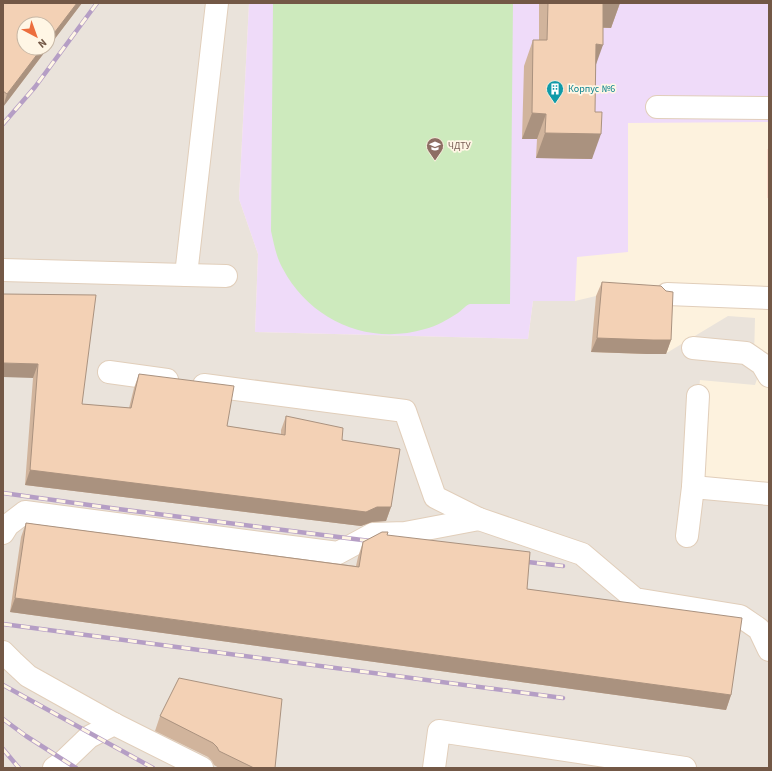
<svg xmlns="http://www.w3.org/2000/svg" width="772" height="771" viewBox="0 0 772 771" font-family="'Source Sans 3',sans-serif">
<rect width="100%" height="100%" fill="#fdf2de"/>
<!-- commercial -->
<rect fill="#fee1d1" x="767" y="149" width="2" height="49"/>
<!-- industrial -->
<path fill="#eae3db" fill-rule="evenodd" d="M3,3H249L239,199L258,254L255,332L528,339L533,301H575L596,296L592,352L647,354H665L728,316L755,318L754,358L762,364L755,385L700,380L698,396L693,486L769,494V768H3ZM24,24H48V48H24Z"/>
<!-- education -->
<polygon fill="#efdbf9" points="249,3 769,3 769,122 628,123 628,252 577,257 575,301 533,301 528,339 255,332 258,254 239,199"/>
<!-- green -->
<path fill="#cdeabd" d="M273,3H513L510,304C499,304 489,304 479,304C476,304 472,304 470,304C466,305 461,311 458,313C447,320 437,326 425,329C368,346 310,320 283,269C276,257 274,244 271,231Z"/>
<g fill="none" stroke-linecap="round" stroke-linejoin="round">
<!-- minor casing -->
<g stroke="#e1ceba" stroke-width="24">
<g id="minor">
<polyline points="657,107 769,108"/>
<polyline points="3,270 186,275 217,3"/>
<polyline points="186,275 226,276"/>
<polyline points="667,294 769,298"/>
<polyline points="693,348 746,353 762,364 769,376"/>
<polyline points="109,372 167,380"/>
<polyline points="204,385 405,411 435,497 479,519 582,554 635,599 740,616 759,629 769,650"/>
<polyline points="693,487 698,396"/>
<polyline points="3,533 8,525 25,512 338,553 373,534 405,533 479,519"/>
<polyline points="687,536 693,487 769,494"/>
<polyline points="3,652 13,662 28,676 114,724 202,768"/>
<polyline points="54,768 64,761 89,737 114,724"/>
<polyline points="434,768 439,731 685,768"/>
</g>
</g>
<!-- minor -->
<use href="#minor" stroke="#fff" stroke-width="22"/>
<!-- rail casing -->
<g stroke="#b59ec5" stroke-width="4.5">
<g id="rail">
<polyline points="3,124 35,87 97,3"/>
<polyline points="3,493 118,509 378,542"/>
<polyline points="519,561 563,566"/>
<polyline points="3,624 563,698"/>
<polyline points="3,685 153,768"/>
<polyline points="3,719 26,736 76,768"/>
<polyline points="3,749 19,768"/>
</g>
</g>
<!-- rail -->
<use href="#rail" stroke="#fff6e5" stroke-width="3" stroke-dasharray="9" stroke-linecap="butt"/>
</g>
<!-- wall -->
<g fill="#d1b49c">
<polygon points="3,3 82,3 3,107"/>
<polygon points="539,3 620,3 611,28 603,28 596,64 592,159 536,158 537,139 522,139 524,66 533,40 539,40"/>
<polygon points="602,282 671,340 666,354 647,354 591,352 596,296"/>
<polygon points="3,294 82,404 129,408 134,388 139,374 227,426 281,434 281,430 286,416 342,440 391,507 386,521 372,522 361,526 25,485 33,378"/>
<polygon points="26,523 356,566 358,557 363,542 387,535 527,589 731,695 726,710 10,612 21,537"/>
<polygon points="160,716 275,768 219,768 214,765 212,761 208,757 155,731"/>
</g>
<!-- shaded-wall -->
<g fill="#aa927f">
<polygon points="77,3 82,3 3,107 7,94 42,48 48,48 48,41"/>
<polygon points="603,3 620,3 611,28 594,27"/>
<polygon points="596,44 603,45 594,70"/>
<polygon points="532,113 546,114 537,139 522,139"/>
<polygon points="545,133 601,134 592,159 536,158"/>
<polygon points="597,338 671,340 666,354 647,354 591,352"/>
<polygon points="3,363 38,364 33,378 3,377"/>
<polygon points="30,470 377,507 391,507 386,521 372,522 361,526 25,485"/>
<polygon points="15,598 731,695 726,710 10,612"/>
</g>
<!-- building -->
<g fill="#f3d1b5" stroke="#aa927f">
<polygon points="3,3 77,3 48,41 48,24 24,24 24,48 42,48 7,94 3,91"/>
<polygon points="548,3 603,3 603,45 596,44 595,112 602,112 601,134 545,133 546,114 532,113 533,40 547,40"/>
<polygon points="602,282 661,286 666,291 673,292 671,340 653,340 597,338"/>
<polygon points="3,294 96,295 82,404 131,408 139,374 234,386 227,426 285,435 286,416 343,428 342,440 400,449 391,507 377,507 366,512 30,470 38,364 3,363"/>
<polygon points="26,523 359,567 363,542 382,532 388,532 387,535 530,552 527,589 742,618 731,695 15,598"/>
<polygon points="179,678 282,699 275,768 254,768 219,751 217,747 213,743 160,716"/>
</g>
<!-- icons -->
<defs>
<g id="building-pin" transform="scale(0.9)"><path d="M0 17L-7.5 6A9.5 9.5 0 1 1 7.5 6Z" fill="#0f9aa8" stroke="#fff6e5"/><path d="M-4-6H4V6H1V3H-1V6H-4ZM-2.5-4.3h1.7v1.8h-1.7ZM.8-4.3h1.7v1.8H.8ZM-2.5-1h1.7V.8h-1.7ZM.8-1h1.7V.8H.8Z" fill="#fff"/></g>
<g id="university-pin" transform="scale(0.9)"><path d="M0 17L-7.5 6A9.5 9.5 0 1 1 7.5 6Z" fill="#8d6e63" stroke="#fff6e5"/><path d="M0-5L7-2L0 1L-7-2ZM-4 1L0 2.5L4 1V4Q0 6-4 4Z" fill="#fff"/></g>
</defs>
<g fill-rule="evenodd">
<use href="#building-pin" x="555" y="89"/>
<use href="#university-pin" x="435" y="146"/>
</g>
<g text-anchor="middle" dominant-baseline="central" stroke-width="3.5" stroke-linejoin="round" paint-order="stroke">
<!-- culture labels -->
<g font-size="10" fill="#0d838f" stroke="#fff6e5" text-anchor="start">
<text x="568" y="89">Корпус №6</text>
</g>
<!-- education labels -->
<g font-size="10" fill="#785e54" stroke="#fff6e5" text-anchor="start">
<text x="448" y="146">ЧДТУ</text>
</g>
</g>
<!-- border -->
<rect width="772" height="771" fill="none" stroke="#735846" stroke-width="8"/>
<!-- north arrow -->
<g transform="translate(36 36) rotate(139)"><circle r="19" fill="#fff6e5" stroke="#c7b7a5"/>
<path d="M0-3L7 15L0 10L-7 15Z" fill="#ec6e3e"/>
<text y="-6" font-size="11" font-weight="bold" text-anchor="middle" fill="#735846">N</text>
</g>
</svg>
